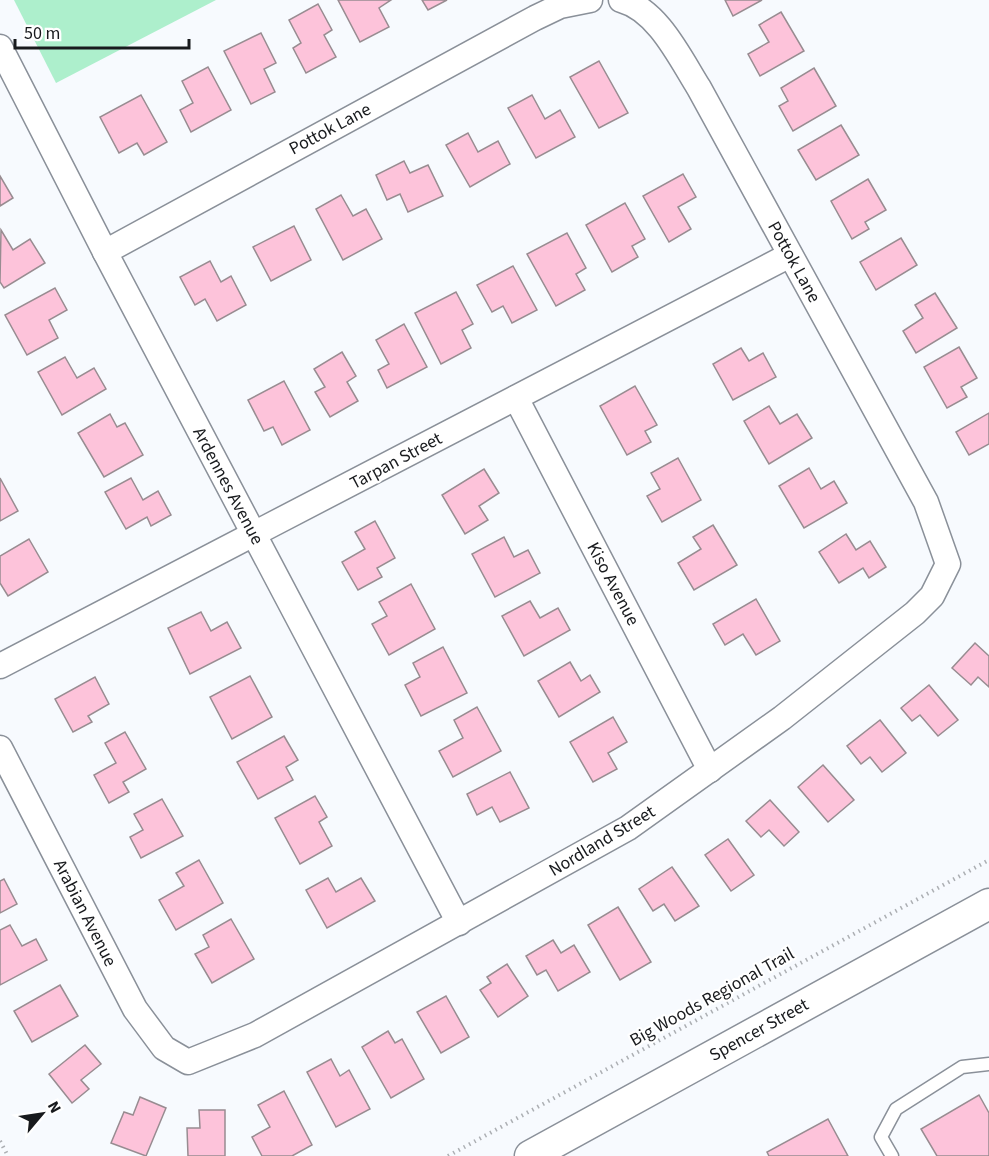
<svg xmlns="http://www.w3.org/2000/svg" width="989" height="1156" viewBox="0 0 989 1156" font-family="'Source Sans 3',sans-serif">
<rect width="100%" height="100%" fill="#f7fafe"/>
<!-- green -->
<polygon fill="#adefcc" points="14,0 216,0 56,83"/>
<!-- building -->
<g fill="#fdc3da" stroke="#988c91" stroke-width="1.5">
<polygon points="338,0 391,0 379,8 389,27 360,42"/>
<polygon points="422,0 447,0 428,10"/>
<polygon points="725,0 762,0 733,16"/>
<polygon points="318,4 332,30 324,35 336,57 306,73 293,48 301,43 289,20"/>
<polygon points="781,12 804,51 760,76 748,54 769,42 759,25"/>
<polygon points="261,33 276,63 264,69 275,92 251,104 224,51"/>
<polygon points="599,61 628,113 599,128 570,77"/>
<polygon points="208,67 231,110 191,132 180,110 193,103 182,81"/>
<polygon points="814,68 836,106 793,131 779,106 788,101 781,88"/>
<polygon points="141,95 167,142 144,155 137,143 119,153 100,117"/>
<polygon points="532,95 545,119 560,110 575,137 536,158 508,108"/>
<polygon points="841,125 859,155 816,180 798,150"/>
<polygon points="468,133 478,152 498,141 510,164 470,187 446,145"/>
<polygon points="404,161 410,173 428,165 443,196 408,212 400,194 387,200 376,175"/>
<polygon points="683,174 696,197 678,207 691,229 669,242 643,196"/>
<polygon points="0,176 13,198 0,206"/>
<polygon points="868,179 886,210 865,222 869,229 852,239 831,201"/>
<polygon points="341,195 353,216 366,209 382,239 343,260 316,209"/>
<polygon points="625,203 645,239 632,246 638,257 612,272 586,225"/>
<polygon points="294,226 311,260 271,281 253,247"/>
<polygon points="1,230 13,250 30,239 45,263 4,288 0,282"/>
<polygon points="567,233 586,268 576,274 585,290 556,306 527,254"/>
<polygon points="901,238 917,265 876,290 860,262"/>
<polygon points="210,261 221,282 231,276 246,305 217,321 205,299 195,305 180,277"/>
<polygon points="513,266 537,310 512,323 503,306 492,312 477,285"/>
<polygon points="55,288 67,310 49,320 58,338 27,355 5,315"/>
<polygon points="456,292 473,324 462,330 471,348 441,364 415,313"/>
<polygon points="935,293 957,328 916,353 903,331 923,318 915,305"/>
<polygon points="404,324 427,367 387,388 378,370 389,364 376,340"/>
<polygon points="959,347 977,378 961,387 967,397 947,408 924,367"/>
<polygon points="741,348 749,361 763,353 776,377 733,400 713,364"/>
<polygon points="342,352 356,376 347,382 358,401 330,417 315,392 325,387 314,369"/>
<polygon points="65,357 77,378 94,368 106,389 62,415 38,372"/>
<polygon points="284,381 310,430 282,445 273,427 264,431 248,400"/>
<polygon points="635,386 657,425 645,431 651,442 627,455 600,406"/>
<polygon points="769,406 780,424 797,414 812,438 769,464 744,421"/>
<polygon points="989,413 989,444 969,455 956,432"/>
<polygon points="110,414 117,427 125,423 143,455 104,477 78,433"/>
<polygon points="678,458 701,500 662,522 647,496 660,489 651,473"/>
<polygon points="809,468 821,489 834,481 847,503 804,528 779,486"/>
<polygon points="484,469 499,493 479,506 488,520 465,534 442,495"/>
<polygon points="0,478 18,511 0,521"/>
<polygon points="131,478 143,500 158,491 171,515 151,526 147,517 126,529 105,492"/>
<polygon points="375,521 395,558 377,568 382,577 358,590 342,562 365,549 355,532"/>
<polygon points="713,525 737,565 694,590 678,563 701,549 693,537"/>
<polygon points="846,534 856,550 870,541 886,567 869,578 863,568 839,583 819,552"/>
<polygon points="504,537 514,557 528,550 540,573 495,597 472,554"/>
<polygon points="29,539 48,572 8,596 0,583 0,556"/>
<polygon points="411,584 435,629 389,655 372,624 387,616 379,602"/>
<polygon points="756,599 780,641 756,655 743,634 725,645 713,624"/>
<polygon points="530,601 540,618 558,608 570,630 524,656 502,616"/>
<polygon points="201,612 211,631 227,622 241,648 190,674 168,628"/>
<polygon points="975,643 989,656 989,687 978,677 971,685 952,668"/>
<polygon points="443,647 467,693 421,716 405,685 420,677 413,663"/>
<polygon points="570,662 581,681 590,675 600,692 559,717 538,681"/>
<polygon points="250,676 272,717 232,739 210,697"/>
<polygon points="95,677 109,704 88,716 92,722 73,732 55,699"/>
<polygon points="929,685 958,720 938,736 920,715 912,721 901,708"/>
<polygon points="477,707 501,751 453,777 439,751 463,738 454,720"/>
<polygon points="613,717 627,742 608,753 617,769 593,782 570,742"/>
<polygon points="880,720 906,753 882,772 870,757 861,764 847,746"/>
<polygon points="125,732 146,769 123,782 129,792 109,803 94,775 116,763 105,743"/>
<polygon points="284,736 298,760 286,767 293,780 258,799 237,762"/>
<polygon points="823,765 854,800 828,822 798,787"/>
<polygon points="510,772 529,808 500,822 492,807 477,815 467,794"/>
<polygon points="315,796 327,817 319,822 332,846 300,864 275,818"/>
<polygon points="162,799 183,836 141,858 130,837 143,830 134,814"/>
<polygon points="770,800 799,832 784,846 769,830 761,837 746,821"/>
<polygon points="728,839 754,875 731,891 705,855"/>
<polygon points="199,860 223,903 176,930 159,900 184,886 176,873"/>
<polygon points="672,867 699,906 675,921 664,904 653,911 639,889"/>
<polygon points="328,878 336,892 361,878 375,901 327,928 306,890"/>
<polygon points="4,879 17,904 0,913 0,881"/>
<polygon points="618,907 651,962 620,980 588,925"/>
<polygon points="231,919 254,959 212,983 195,954 209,947 203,935"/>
<polygon points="10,925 22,946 36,939 47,960 0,985 0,930"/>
<polygon points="553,940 561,953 574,945 590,972 558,991 546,970 537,975 526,956"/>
<polygon points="507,964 528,996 498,1017 480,990 491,983 487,977"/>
<polygon points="60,985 78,1016 32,1042 14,1011"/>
<polygon points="446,996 469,1037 441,1053 417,1012"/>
<polygon points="388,1031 395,1043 402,1039 424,1079 391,1098 362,1047"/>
<polygon points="85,1045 101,1064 81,1080 89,1089 72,1103 49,1074"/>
<polygon points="331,1059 340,1076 349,1070 370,1109 336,1127 307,1072"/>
<polygon points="284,1091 312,1145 292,1156 262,1156 252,1137 270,1127 258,1105"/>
<polygon points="979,1095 989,1113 989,1156 937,1156 921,1129"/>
<polygon points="140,1097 166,1108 146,1156 111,1143 124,1112 133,1115"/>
<polygon points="199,1110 225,1110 225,1156 188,1156 187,1128 200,1128"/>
<polygon points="828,1119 848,1156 769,1156 767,1152"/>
</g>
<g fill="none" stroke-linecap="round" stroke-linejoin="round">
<!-- service casing -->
<g stroke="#8a9099" stroke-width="15">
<polyline id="service" points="892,1156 881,1137 896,1109 962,1067 989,1064"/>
</g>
<!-- minor casing -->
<g stroke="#8a9099" stroke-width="27">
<g id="minor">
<polyline points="0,47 105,252 459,923"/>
<polyline points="105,252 535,18 560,6 590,0"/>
<polyline points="516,398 710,770"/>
<polyline points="0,666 790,255"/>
<path d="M0,748L135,1009L164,1048L188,1062L255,1035L628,828L782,718L915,613L932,596L948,564L926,502L699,88C680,58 658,10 621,0"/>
</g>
</g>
<!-- tertiary casing -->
<g stroke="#8a9099" stroke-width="33">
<polyline id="tertiary" points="530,1156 989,904"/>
</g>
<!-- path -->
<g stroke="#acafb3" stroke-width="4" stroke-dasharray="1.5 4.5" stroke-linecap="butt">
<polyline points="0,1141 8,1156"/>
<polyline points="448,1156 989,860"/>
</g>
<!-- service -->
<use href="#service" stroke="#fff" stroke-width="12"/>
<!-- minor -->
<use href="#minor" stroke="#fff" stroke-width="24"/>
<!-- tertiary -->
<use href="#tertiary" stroke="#fff" stroke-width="30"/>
</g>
<g text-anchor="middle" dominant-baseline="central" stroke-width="4.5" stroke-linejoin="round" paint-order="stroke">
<!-- street labels -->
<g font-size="18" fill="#181a1d" stroke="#fff">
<text transform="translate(330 129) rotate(-28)">Pottok Lane</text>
<text transform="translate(794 262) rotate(61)">Pottok Lane</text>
<text transform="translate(396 461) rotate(-28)">Tarpan Street</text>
<text transform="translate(228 486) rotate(62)">Ardennes Avenue</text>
<text transform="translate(613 584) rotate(62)">Kiso Avenue</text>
<text transform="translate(602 841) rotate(-31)">Nordland Street</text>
<text transform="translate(85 913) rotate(63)">Arabian Avenue</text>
<text transform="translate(712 997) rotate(-29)">Big Woods Regional Trail</text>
<text transform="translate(759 1030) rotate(-29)">Spencer Street</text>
</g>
</g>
<!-- north arrow -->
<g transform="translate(42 1114) rotate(61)" stroke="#ffffff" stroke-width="4.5" paint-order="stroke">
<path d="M0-4.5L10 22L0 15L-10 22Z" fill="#181a1d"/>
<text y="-9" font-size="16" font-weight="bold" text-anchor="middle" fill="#181a1d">N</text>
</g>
<!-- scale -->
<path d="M15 39v9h174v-9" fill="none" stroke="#181a1d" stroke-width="3"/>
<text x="24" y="39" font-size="18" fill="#181a1d" stroke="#ffffff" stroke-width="4.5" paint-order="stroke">50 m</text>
</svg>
